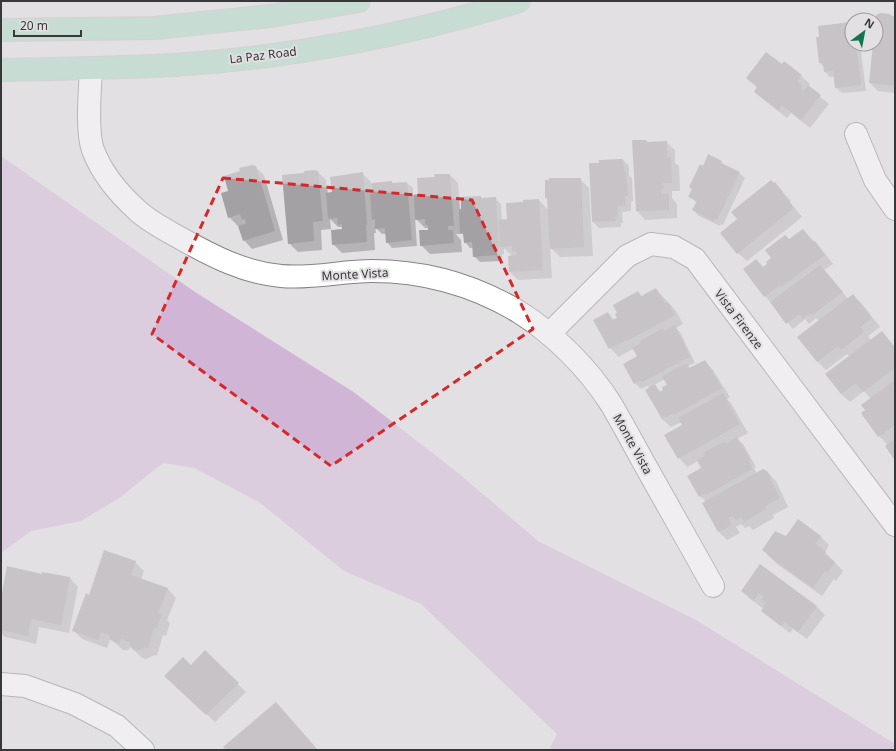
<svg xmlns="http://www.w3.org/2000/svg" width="896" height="751" viewBox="0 0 896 751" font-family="'Noto Sans',sans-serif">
<rect width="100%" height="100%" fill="#e3e0e3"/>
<!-- green -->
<polygon fill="#d1b5d6" points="1,156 195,292 355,393 457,472 538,541 696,620 895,744 895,750 554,750 550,748 557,734 421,604 344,571 259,502 194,468 163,463 118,499 81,521 31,531 1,553"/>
<!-- shadow -->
<g fill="#0003" fill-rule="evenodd">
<polygon points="891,17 895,17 895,93 878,91 870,83 874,44 876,44 876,24"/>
<polygon points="852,24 852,44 860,44 866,91 842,93 836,88 834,77 830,77 825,72 824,67 820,63"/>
<polygon points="782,65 801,76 810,84 808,87 829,104 810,128 791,113 787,118 764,100 755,92 758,88 747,78"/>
<polygon points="633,141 646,141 648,143 666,142 675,150 675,163 679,166 680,191 672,191 672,198 677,204 677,218 645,220 637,211"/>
<polygon points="623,160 629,166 629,176 632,178 633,201 631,202 631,211 622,212 623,223 621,223 621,227 599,228 593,222 590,164"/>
<polygon points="721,162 726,166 739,173 745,178 723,225 721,224 720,226 699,216 693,210 697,203 689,196 693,190 690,187 703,167"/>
<polygon points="255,167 264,175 283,240 252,249 244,240 239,226 238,226 229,217 229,191 241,172"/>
<polygon points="318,172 326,180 328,194 333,193 362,173 371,182 371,184 392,182 393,184 407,183 413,188 413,195 419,194 436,178 450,175 458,183 460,210 480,197 482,198 495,198 501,204 502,221 508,220 539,200 549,211 580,179 589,188 593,256 560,257 550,247 552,278 518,280 510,272 512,256 504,248 504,254 502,255 502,261 480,262 474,256 474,248 470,248 465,242 464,236 463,234 456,234 461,240 462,252 430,254 421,245 429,231 429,228 425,228 415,218 417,246 392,248 387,242 386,234 382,234 375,227 376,233 374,233 375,250 342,253 333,244 343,230 343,228 342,227 338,227 330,219 331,229 321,230 322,250 298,252 289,243"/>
<polygon points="775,183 791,201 790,202 802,217 747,261 738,253"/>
<polygon points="803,230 823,251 833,264 824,270 833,280 848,299 853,295 862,304 880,327 868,336 871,340 882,332 895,347 895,459 888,445 879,436 866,411 871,399 864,391 850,402 841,394 849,356 847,354 826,370 818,362 799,338 820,321 816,318 809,324 805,319 793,329 765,296 745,269 756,260 764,268 769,264 772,258 789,240"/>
<path d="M656,289L676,311L683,324L676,328L680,332L695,363L688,366L691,369L705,361L713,370L730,397L727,399L731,403L748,433L737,439L743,444L756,467L754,468L757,474L767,472L776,481L788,507L773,515L774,518L753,530L749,526L745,528L741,524L736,527L740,533L727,540L719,532L703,503L706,502L700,496L703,468L698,461L687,467L679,458L684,426L681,422L671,427L662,419L647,390L650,388L647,386L641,389L635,383L639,357L634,348L619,357L610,348L594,320L608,313L614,320L618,318L638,292L642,297ZM665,379L669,385L661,392L654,385Z"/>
<polygon points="799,521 821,537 829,545 825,552 843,571 836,581 834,579 822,596 777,564 763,550 787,538"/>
<polygon points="135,562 144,571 141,580 168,589 176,598 167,620 170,623 166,636 163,635 157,656 155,655 146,659 142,658 131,647 128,650 123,650 113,641 110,640 107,648 82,639 74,631 89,596"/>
<polygon points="761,565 817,607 825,615 807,639 793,629 790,633 771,619 762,611 764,609 750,599 742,591"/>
<polygon points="43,573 70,578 78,587 69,633 39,627 36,644 5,637 1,633 1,604 42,575"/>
<polygon points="205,652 246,692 215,722 174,684"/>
</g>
<!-- building -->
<g fill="#a4a1a4">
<polygon points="880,13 890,14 892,16 895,16 895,86 869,83 873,44 876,44 876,15"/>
<polygon points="850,22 850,23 852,23 852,44 856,44 861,85 835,88 833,71 824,72 823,63 819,63 816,37 819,37 818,26"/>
<polygon points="766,52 782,64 784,61 802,75 797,81 802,86 801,88 804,91 808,85 821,95 801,120 782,105 778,110 754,92 757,87 746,78"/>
<polygon points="632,140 646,140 647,142 667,141 667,157 671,157 672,183 663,183 664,189 661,189 661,194 669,194 669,210 636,211"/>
<polygon points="708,154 722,161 721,163 740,172 717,220 715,219 714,221 692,210 697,201 688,197 692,189 689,187 700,164 703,166"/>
<polygon points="623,159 624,171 626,172 628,196 625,196 626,206 617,206 618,217 615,217 616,221 592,222 589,163 599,163 599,160"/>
<polygon points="252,165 256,166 275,231 243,241 238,226 246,224 245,219 242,220 240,214 228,218 221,193 228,191 224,176 240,171 239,168"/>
<polygon points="314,170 318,171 323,221 313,222 314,241 288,244 282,175 303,173 305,171"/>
<polygon points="363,172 367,225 366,225 367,242 332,245 331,230 342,229 342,224 338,225 337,218 328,219 326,193 332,192 330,177"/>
<polygon points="434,174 450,174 454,226 448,226 448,230 453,230 454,243 420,246 419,230 428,230 428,225 425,225 425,219 415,220 414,194 418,194 417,178 435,177"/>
<polygon points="549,178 581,178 584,247 550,249 547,198 545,198 545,180 549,180"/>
<polygon points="771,180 774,183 775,182 783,192 782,193 794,208 737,254 720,233 737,219 731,212"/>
<polygon points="392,181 392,183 407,182 412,240 386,243 385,228 375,229 375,219 372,220 370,194 373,194 372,183"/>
<polygon points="481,196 481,198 496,197 499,249 497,249 497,255 473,257 472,242 464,243 463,233 460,233 459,209 461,209 461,197"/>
<polygon points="539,199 543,270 509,272 508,256 517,255 516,251 512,251 512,246 500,247 499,220 507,219 506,203 523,202 523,200"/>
<polygon points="803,229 813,242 815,241 825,255 781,287 780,285 764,297 743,269 756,259 763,267 767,264 766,262 771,258 765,250 785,235 789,239"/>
<polygon points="820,265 843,292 812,315 810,313 803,319 799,314 786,324 770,302"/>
<polygon points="656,288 665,303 668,302 675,315 627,341 626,340 609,349 593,320 608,312 612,320 617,318 615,314 617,313 613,305 638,291 641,296"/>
<polygon points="853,294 872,318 860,327 864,332 841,350 838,346 817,362 797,337"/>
<polygon points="675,325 690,357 642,382 641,380 634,384 623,364 637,356 632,348 641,343 640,341 662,329 664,331"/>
<polygon points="882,331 895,348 895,368 863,392 856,383 841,394 825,374"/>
<polygon points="705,360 722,388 674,415 673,413 662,419 645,390 655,384 659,392 663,390 662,387 667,385 662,376 687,363 689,368"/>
<polygon points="895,380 895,425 878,437 861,413 865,410 861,405"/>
<polygon points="723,393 740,424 678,459 664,435 682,425 678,418"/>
<polygon points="737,437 751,461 749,462 753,469 706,495 705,493 699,497 687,476 701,468 697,460 705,456 703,453 725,441 726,444"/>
<polygon points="895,439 895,461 885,446"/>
<polygon points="763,469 767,471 771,477 770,479 780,498 765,506 766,509 744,522 741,517 736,520 733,516 728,518 732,525 718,532 702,503"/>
<polygon points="798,519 821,536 815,544 826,552 824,554 835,562 827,573 825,571 813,588 767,555 768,554 762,550 775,531 786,536"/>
<polygon points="104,550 136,561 131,575 168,588 158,613 162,614 157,628 154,627 148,648 145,647 137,651 132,649 129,642 122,639 119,642 114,642 110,639 109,635 101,632 98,640 72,631 86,593 89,595"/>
<polygon points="760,564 817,606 798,632 784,621 781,626 761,611 766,603 762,600 764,597 759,593 754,600 741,591"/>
<polygon points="7,566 42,574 42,572 70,577 61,625 31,619 28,636 1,630 1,598"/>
<polygon points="205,650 239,683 206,715 164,676 183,657 191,665"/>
<polygon points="276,702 318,750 226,750 223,747"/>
</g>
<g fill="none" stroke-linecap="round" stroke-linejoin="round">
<!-- street casing -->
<g stroke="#858286" stroke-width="24">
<g id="street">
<path d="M91,69C90,90 86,131 93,150C102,174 119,194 138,211C150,222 166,230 180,238C212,256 245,273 281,276C312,279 342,271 372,271C424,271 474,285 519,312C554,334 589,369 611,404C624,426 636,449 649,472C670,510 692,548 713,586"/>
<polyline points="856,134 875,180 895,209"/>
<polyline points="549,334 627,256 651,244 674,247 695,259 895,525"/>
<polyline points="1,684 25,686 75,704 117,726 143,750"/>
</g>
</g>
<!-- primary casing -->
<g stroke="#bfbfc0" stroke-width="24">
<g id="primary">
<polyline points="1,30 154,28 270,16 359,1"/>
<path d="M1,70C58,69 116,68 173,65C288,58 409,35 519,1"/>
</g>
</g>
<!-- street -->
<use href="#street" stroke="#fff" stroke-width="22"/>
<!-- primary -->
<use href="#primary" stroke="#a5d7bd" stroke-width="22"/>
</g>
<!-- marked area -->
<path d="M0 0H896V751H0ZM223,178L472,200L533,329L331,466L152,334Z" fill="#e3e0e3" fill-opacity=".55" fill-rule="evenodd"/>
<path fill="none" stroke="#d62828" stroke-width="3" stroke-dasharray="8 5" stroke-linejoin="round" d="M223,178L472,200L533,329L331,466L152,334Z"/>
<g text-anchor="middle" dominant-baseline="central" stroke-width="4" stroke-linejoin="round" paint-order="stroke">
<!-- street labels -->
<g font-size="12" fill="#383739" stroke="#e3e0e3">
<text transform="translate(263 55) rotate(-7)">La Paz Road</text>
<text transform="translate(355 274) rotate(-3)">Monte Vista</text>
<text transform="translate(739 319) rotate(53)">Vista Firenze</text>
<text transform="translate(633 444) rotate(61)">Monte Vista</text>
</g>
</g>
<!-- border -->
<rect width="896" height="751" fill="none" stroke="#383739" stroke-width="4"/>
<!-- north arrow -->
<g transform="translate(864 32) rotate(32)"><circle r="19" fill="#e3e0e3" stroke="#9f9c9f"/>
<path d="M0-3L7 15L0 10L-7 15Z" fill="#12754d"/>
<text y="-6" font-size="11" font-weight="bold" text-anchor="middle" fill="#383739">N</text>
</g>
<!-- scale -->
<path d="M14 30v6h67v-6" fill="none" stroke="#383739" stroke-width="2"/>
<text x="20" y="30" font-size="12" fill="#383739" stroke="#e3e0e3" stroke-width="3" paint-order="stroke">20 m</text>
</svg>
